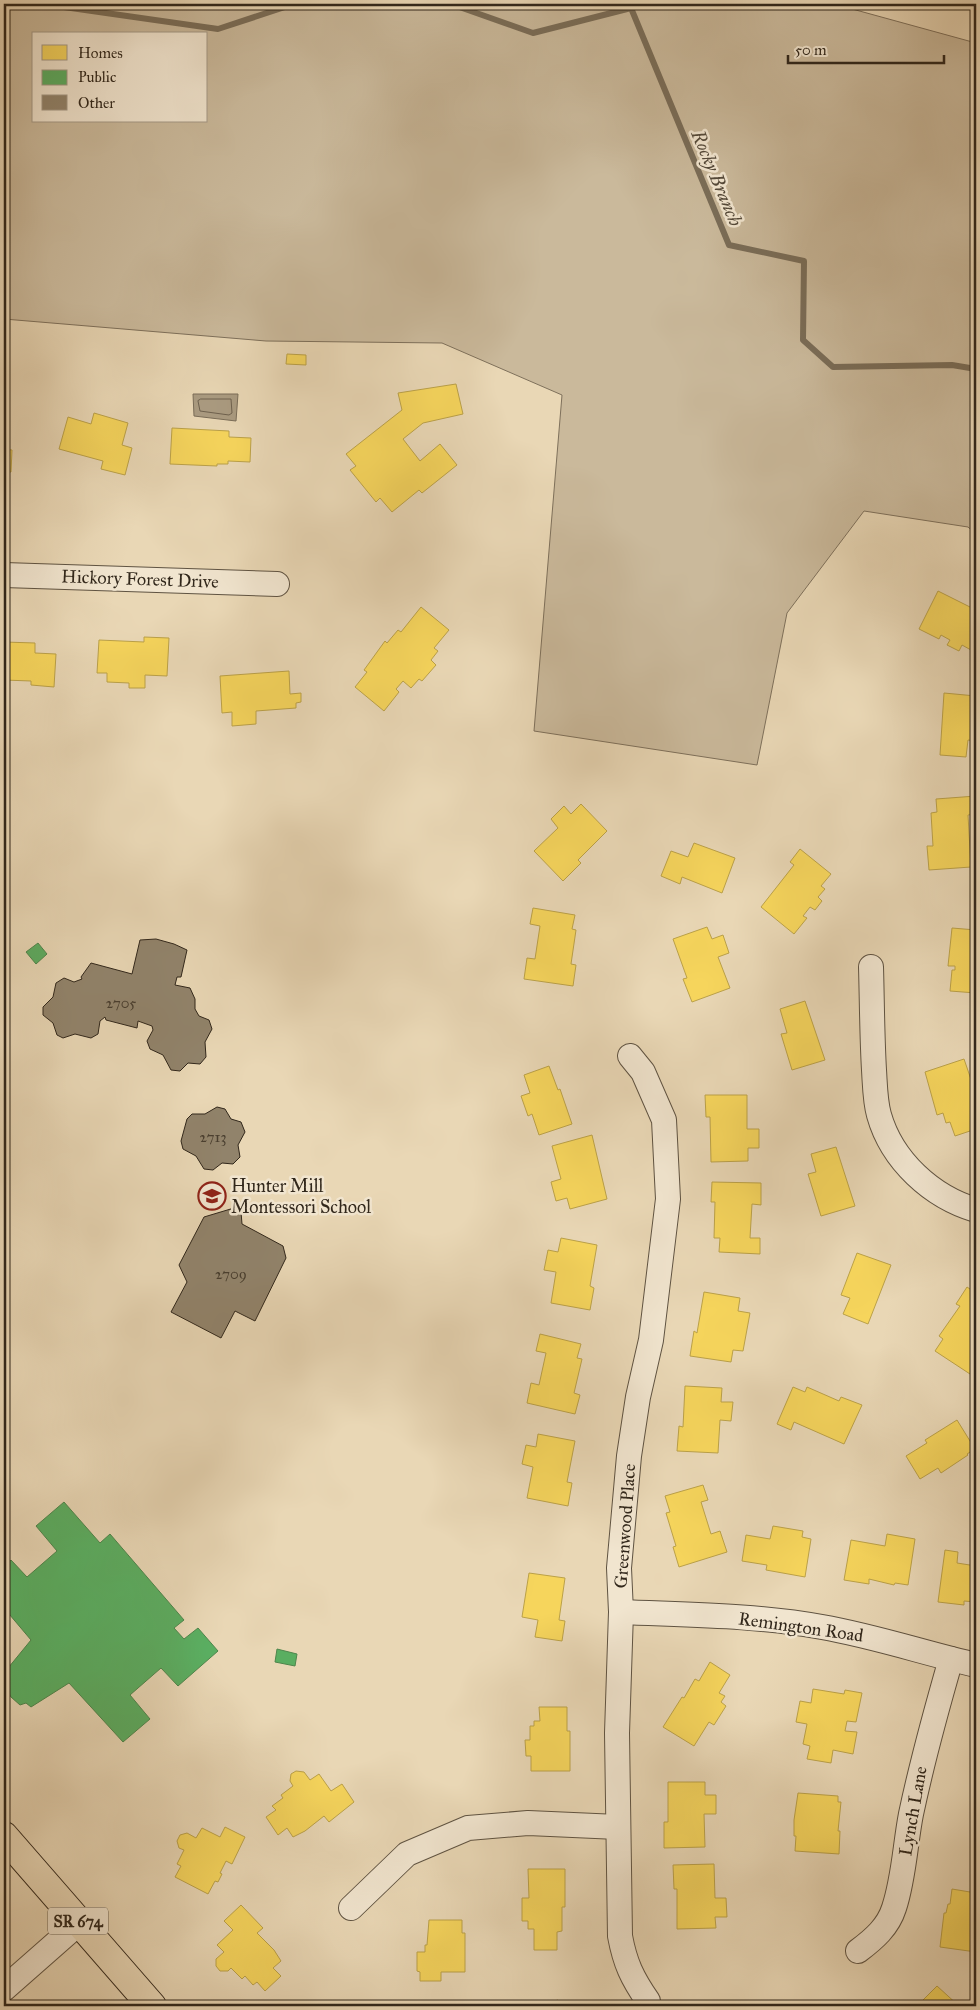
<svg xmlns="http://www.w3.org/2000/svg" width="980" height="2010" viewBox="0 0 980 2010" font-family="'IM FELL Great Primer',serif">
<rect width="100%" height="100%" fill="#e9d7b5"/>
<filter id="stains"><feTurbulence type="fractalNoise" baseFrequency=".004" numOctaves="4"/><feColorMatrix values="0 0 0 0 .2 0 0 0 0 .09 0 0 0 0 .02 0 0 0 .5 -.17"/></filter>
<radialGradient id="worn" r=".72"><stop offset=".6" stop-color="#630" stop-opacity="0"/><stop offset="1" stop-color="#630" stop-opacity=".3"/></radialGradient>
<!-- green -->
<path fill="#cab99b" stroke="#7e705b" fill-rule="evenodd" d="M4,4H834L976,43V534L968,527L864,511L787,613L757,765L534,731L562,395L442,343L266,341L4,319ZM34,34H206V121H34Z"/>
<!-- water -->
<polygon fill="#aa9b81" stroke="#7a6d58" points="193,394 238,394 236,421 194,416"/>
<!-- homes -->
<g fill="#f6d55c" stroke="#bba148">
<polygon points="287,354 306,355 306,365 286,364"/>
<polygon points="456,384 463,414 423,423 403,439 420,461 440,444 457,465 422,493 419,490 392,512 380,498 376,502 350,470 356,466 346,454 402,410 398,393"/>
<polygon points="94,413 128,423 122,445 132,448 125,475 101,469 103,461 59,449 68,417 91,424"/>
<polygon points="172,428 229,431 229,437 251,438 250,462 228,461 228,464 217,464 217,466 170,464"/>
<polygon points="4,449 12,450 11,472 4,472"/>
<polygon points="938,591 976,610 976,647 974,645 971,650 962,645 959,651 947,645 950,640 941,635 939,639 919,629"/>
<polygon points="421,607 449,630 434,648 438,651 431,660 436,665 422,681 419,679 411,688 403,681 396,689 399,692 384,711 355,687 367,672 364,670 385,641 387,643 398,630 401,632"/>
<polygon points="144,637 169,638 167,676 145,675 145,688 129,688 129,683 107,682 107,673 97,673 99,640 144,642"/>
<polygon points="4,642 35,643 35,653 56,654 54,687 31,685 31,681 4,680"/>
<polygon points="289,671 290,694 301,693 301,702 296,703 296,708 256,711 256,724 232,726 232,712 222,713 220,676"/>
<polygon points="944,693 976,696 976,741 968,740 966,757 940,755"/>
<polygon points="976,796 976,814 968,815 971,867 929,870 927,846 933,846 931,813 937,812 936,799"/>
<polygon points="581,804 607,831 578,860 581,863 563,881 534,851 558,828 551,819 564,806 571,814"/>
<polygon points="694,843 735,858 722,893 682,877 680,884 661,876 671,851 688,857"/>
<polygon points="800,849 831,874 821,886 825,889 818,897 822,901 815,910 810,907 803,916 807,918 794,934 761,907 794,865 790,862"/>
<polygon points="533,908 575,915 572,929 576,930 571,964 576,965 573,986 524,979 527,958 535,959 540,926 530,924"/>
<polygon points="707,927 712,939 723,935 729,953 718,957 730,988 692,1002 683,979 687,978 673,939"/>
<polygon points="952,928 976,930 976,993 950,991 952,970 955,970 955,966 948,966"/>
<polygon points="805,1001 825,1060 792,1070 781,1034 787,1033 780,1009"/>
<polygon points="964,1059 976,1094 976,1099 974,1100 976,1105 976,1129 955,1136 950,1122 946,1123 943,1113 937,1115 925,1072"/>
<polygon points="549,1066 558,1090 560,1089 572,1124 539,1135 532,1114 528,1116 521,1096 530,1093 524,1075"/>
<polygon points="705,1095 747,1095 747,1129 759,1129 759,1148 748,1148 748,1161 711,1162 710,1117 706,1117"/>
<polygon points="592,1135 607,1199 570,1209 567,1198 556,1201 551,1182 561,1179 552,1146"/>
<polygon points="836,1147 855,1206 821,1216 808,1174 816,1172 811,1154"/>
<polygon points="712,1182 761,1183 761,1205 752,1204 750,1238 760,1238 760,1254 719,1252 720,1238 714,1238 715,1202 711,1202"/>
<polygon points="561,1238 597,1245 590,1286 594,1288 590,1310 551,1303 556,1272 544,1270 548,1250 558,1252"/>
<polygon points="857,1253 891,1265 868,1324 843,1314 850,1298 841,1295"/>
<polygon points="967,1287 976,1293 976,1353 974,1357 976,1359 976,1365 970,1374 935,1351 943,1339 939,1336 960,1306 956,1304"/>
<polygon points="704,1292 740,1298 738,1311 750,1313 743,1351 733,1350 731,1362 690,1356 694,1331 697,1333"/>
<polygon points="540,1334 581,1344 577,1358 582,1359 574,1393 580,1395 575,1414 527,1403 531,1383 539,1385 546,1353 536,1351"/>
<polygon points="685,1386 722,1388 721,1402 733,1402 731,1421 720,1420 718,1453 677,1451 679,1426 683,1427"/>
<polygon points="793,1387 805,1392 807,1387 839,1401 841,1397 862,1405 844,1444 794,1422 791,1430 777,1424"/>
<polygon points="957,1420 975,1449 967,1454 968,1455 941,1473 938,1468 920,1479 906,1456 927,1443 925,1440"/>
<polygon points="538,1434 575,1441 567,1482 572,1483 568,1506 527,1498 533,1467 522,1464 526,1445 536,1447"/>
<polygon points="703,1485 708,1500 701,1502 711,1534 720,1531 727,1552 679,1567 673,1547 676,1546 666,1513 670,1512 665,1496"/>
<polygon points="773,1526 803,1531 802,1537 811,1539 805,1577 766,1570 767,1565 742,1561 746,1535 770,1539"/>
<polygon points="887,1534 915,1539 908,1585 895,1583 894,1585 869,1579 869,1584 844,1580 851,1540 885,1546"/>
<polygon points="945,1550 958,1552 957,1563 976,1566 976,1602 964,1601 964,1605 938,1602"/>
<polygon points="529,1573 565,1578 559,1620 565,1621 562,1641 535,1637 538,1620 522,1617"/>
<polygon points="710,1662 730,1675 719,1693 725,1696 721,1702 726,1706 714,1725 709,1722 694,1746 663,1727 682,1697 684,1698 695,1679 699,1681"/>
<polygon points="813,1689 844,1694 845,1690 862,1693 856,1722 847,1721 845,1731 857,1732 853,1754 833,1750 831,1763 807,1759 810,1746 803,1744 807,1724 796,1722 800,1701 811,1703"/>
<polygon points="539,1707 567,1707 567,1731 570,1731 570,1771 531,1771 531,1756 526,1756 525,1740 530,1740 530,1726 534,1726 534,1721 540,1721"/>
<polygon points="296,1771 304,1772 310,1780 319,1774 331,1791 342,1784 354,1802 329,1822 324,1816 305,1831 293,1837 287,1828 278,1835 266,1817 276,1810 272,1806 283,1798 281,1795 293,1786 290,1781 291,1774"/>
<polygon points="668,1782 705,1782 705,1795 716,1795 716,1814 704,1814 705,1847 664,1848 664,1822 668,1822"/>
<polygon points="798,1793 838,1796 838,1802 841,1802 838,1831 840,1831 839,1854 795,1851 796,1836 794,1836 794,1820"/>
<polygon points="225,1827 245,1837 232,1864 226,1861 220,1873 222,1874 218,1882 215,1881 208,1894 175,1877 181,1866 177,1864 184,1850 179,1848 177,1841 180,1835 187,1833 196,1838 202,1828 220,1837"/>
<polygon points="714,1864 715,1898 726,1898 727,1917 715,1917 716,1928 677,1929 677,1889 674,1889 673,1865"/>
<polygon points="528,1869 565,1869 565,1907 562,1907 562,1931 557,1932 557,1950 534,1950 534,1929 528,1929 528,1921 522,1921 522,1898 529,1898"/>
<polygon points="952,1889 976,1893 976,1952 940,1947 944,1913 946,1913 948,1904 950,1904"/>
<polygon points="241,1905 263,1928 257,1933 274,1950 281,1961 273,1968 281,1976 265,1991 257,1982 253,1985 245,1976 242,1979 231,1968 228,1971 220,1971 216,1966 216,1959 224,1952 217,1945 233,1930 224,1921"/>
<polygon points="429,1920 462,1920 462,1933 465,1933 465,1972 441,1972 441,1981 420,1981 420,1972 417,1971 417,1952 425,1952 425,1945 427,1945"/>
<polygon points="937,1986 959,2006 926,2006 921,2002"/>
<polygon points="558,2000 560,2006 536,2006"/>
<polygon points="331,2002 331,2006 301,2006 301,2004 311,2004 311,2003"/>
</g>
<!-- public -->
<g fill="#5aae61" stroke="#4e864c">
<polygon points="38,943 47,954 36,964 26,952"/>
<polygon points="64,1502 100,1543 110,1534 184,1620 174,1628 184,1639 198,1628 218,1651 178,1686 161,1668 130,1695 150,1719 123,1742 69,1683 31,1707 26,1703 20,1705 11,1697 4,1685 6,1679 4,1673 31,1640 4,1608 4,1567 11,1560 27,1577 57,1551 36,1526"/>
<polygon points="277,1649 297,1654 295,1666 275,1662"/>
</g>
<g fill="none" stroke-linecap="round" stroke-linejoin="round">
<!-- shore -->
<polygon stroke="#6e614e" stroke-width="1" points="201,399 231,399 232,413 229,415 200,411 198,401"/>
<!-- stream -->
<g stroke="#7a6d58" stroke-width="6">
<polyline points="43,4 218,29 294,4"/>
<polyline points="451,4 533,33 631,8 729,245 804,261 803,340 833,367 952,365 976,369"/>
</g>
</g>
<!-- building -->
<g fill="#91836b" stroke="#31271b">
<polygon points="156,939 174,944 187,950 181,977 177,977 175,985 190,988 195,999 195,1009 199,1016 209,1020 212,1029 205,1042 206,1057 200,1064 188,1063 180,1071 171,1070 163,1055 150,1049 147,1041 153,1030 152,1026 138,1021 137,1028 106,1020 105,1017 100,1021 98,1034 91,1038 75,1034 63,1038 57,1035 53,1023 43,1015 43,1007 53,997 56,983 64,978 74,982 82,979 81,977 91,963 132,974 140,940"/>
<polygon points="217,1107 225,1109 231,1119 241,1122 245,1132 238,1145 240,1157 233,1164 222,1163 213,1170 204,1169 196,1156 183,1149 181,1141 187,1119 192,1114 205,1114"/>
<polygon points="234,1208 241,1212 242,1224 283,1246 286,1258 255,1321 235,1311 221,1338 171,1312 187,1282 179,1265 204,1217"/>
</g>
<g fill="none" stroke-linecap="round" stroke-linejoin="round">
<!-- minor casing -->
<g stroke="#5f5342" stroke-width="26">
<g id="minor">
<polyline points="4,575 277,584"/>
<path d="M871,967C872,1001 872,1036 874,1070C875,1085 875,1101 879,1115C892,1161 932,1197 976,1210"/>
<path d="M630,1056L643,1072L664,1120L668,1199L651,1340L638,1397L629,1456L619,1568L621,1612L617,1733L620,1936C625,1963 632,1978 648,2001"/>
<path d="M621,1612C688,1615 756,1615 822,1627C874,1636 924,1653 976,1665"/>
<polyline points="351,1908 407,1854 468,1828 528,1823 618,1827"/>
<path d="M858,1951C874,1939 888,1927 894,1908C904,1878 905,1845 911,1814C922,1762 936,1711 951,1659"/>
<polyline points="4,1989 79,1923"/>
</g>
</g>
<!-- primary casing -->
<g stroke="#31271b" stroke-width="30">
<polyline id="primary" points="4,1836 152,2006"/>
</g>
<!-- minor -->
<use href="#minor" stroke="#f1e5cf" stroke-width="24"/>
<!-- primary -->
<use href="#primary" stroke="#e9d7b5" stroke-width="28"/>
</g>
<!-- icons -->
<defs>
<g id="school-ring" transform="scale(1.4375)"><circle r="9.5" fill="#f1e5cf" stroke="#8f2418" stroke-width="1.5"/><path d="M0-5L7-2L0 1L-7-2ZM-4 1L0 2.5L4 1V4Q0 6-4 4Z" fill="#8f2418"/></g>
</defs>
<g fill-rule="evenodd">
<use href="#school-ring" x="212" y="1196"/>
</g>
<g text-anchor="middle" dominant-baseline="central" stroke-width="5" stroke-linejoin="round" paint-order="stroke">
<!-- number labels -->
<g font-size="15" fill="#493e2f">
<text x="121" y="1003">2705</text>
<text x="213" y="1137">2713</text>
<text x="231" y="1274">2709</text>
</g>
<!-- shield labels -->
<rect fill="#f1e5cf" stroke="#6b6051" stroke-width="1" x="48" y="1907.5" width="60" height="27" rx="4"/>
<g font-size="16" font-weight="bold" fill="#31271b">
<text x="78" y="1921">SR 674</text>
</g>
<!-- street labels -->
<g font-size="18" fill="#31271b" stroke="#f1e5cf">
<text transform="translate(140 579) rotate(2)">Hickory Forest Drive</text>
<text transform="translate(625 1526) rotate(-86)">Greenwood Place</text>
<text transform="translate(801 1627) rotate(8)">Remington Road</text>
<text transform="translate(913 1811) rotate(-80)">Lynch Lane</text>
</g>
<!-- poi labels -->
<g font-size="18" fill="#31271b" stroke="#f1e5cf" text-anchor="start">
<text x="231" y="1186">Hunter Mill<tspan x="231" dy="21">Montessori School</tspan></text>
</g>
<!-- water labels -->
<g font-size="19" font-style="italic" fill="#554a3a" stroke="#f1e5cf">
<text transform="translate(717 178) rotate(67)">Rocky Branch</text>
</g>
</g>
<!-- margin -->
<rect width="980" height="2010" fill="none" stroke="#e9d7b5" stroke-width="20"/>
<rect x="5" y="5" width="970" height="2000" fill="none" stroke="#31271b" stroke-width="2.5"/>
<rect x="10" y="10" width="960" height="1990" fill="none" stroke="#31271b"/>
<!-- legend -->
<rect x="32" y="32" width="175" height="90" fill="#f1e5cf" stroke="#a49987"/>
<rect x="42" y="45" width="25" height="15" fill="#f6d55c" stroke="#a49987"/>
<text x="78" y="58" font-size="15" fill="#31271b">Homes</text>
<rect x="42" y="70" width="25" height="15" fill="#5aae61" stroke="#a49987"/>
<text x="78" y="82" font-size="15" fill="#31271b">Public</text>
<rect x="42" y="95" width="25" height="15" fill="#91836b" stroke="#a49987"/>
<text x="78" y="108" font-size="15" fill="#31271b">Other</text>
<!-- scale -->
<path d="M788 55v8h156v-8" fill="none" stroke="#31271b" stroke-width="2.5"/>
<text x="795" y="55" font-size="15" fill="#31271b" stroke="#f1e5cf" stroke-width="4" paint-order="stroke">50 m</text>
<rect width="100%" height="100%" filter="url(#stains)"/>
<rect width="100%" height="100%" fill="url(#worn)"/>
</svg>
